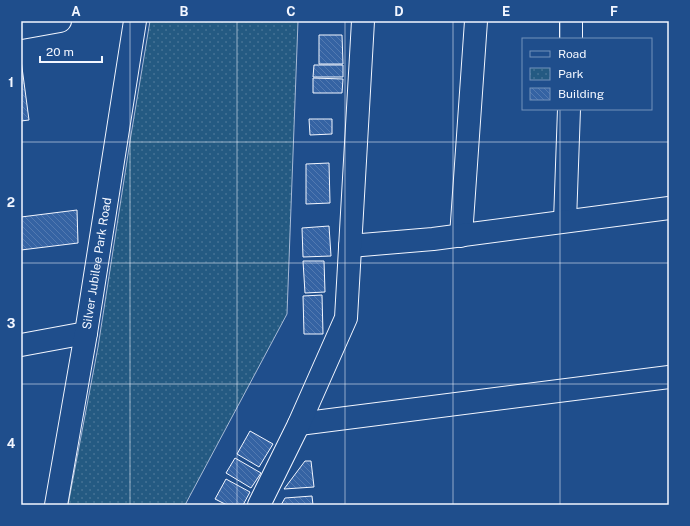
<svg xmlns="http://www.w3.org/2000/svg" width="690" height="526" viewBox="0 0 690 526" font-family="'Public Sans',sans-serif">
<defs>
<pattern id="park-dots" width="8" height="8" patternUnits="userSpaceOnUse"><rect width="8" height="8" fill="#245a82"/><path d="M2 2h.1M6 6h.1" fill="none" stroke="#447295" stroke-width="1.8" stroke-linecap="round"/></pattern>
<pattern id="building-back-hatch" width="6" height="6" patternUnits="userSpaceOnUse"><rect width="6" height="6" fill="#3563a3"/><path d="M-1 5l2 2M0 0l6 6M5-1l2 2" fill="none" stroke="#537ab1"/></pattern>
</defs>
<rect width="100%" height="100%" fill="#1f4e8c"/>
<!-- park -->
<polygon fill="url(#park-dots)" stroke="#a8bbd7" points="150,21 298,21 287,314 185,505 68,505 98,347 131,135"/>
<!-- building -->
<g fill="url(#building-back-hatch)" stroke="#f2f6ff">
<polygon points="319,35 342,35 343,64 319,64"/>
<polygon points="21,60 29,120 21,121"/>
<polygon points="314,65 343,65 343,77 313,77"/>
<polygon points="313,78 343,79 342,93 313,93"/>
<polygon points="309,119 332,119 332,134 310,135"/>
<polygon points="329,163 330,203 306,204 306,164"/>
<polygon points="77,210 78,243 21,250 21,217"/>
<polygon points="329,226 331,256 303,257 302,228"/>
<polygon points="303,261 324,261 325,292 305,293"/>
<polygon points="322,295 323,334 304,334 303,296"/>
<polygon points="250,431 273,444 259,467 237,454"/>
<polygon points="235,458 261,473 251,488 226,473"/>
<polygon points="305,461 311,461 314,487 284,489"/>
<polygon points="226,479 250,492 243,505 227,505 215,499"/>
<polygon points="312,496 313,505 281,505 285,498"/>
</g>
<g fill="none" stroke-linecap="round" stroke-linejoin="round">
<!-- minor casing -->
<g stroke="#f2f6ff" stroke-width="24">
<g id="minor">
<polyline points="21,28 60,21"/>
<polyline points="571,39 571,21"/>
<polyline points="565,221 569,109"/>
<polyline points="461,236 476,21"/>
<polyline points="350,246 433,239 669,208"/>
<polyline points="21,345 86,333"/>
<polyline points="299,424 669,377"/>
<path id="s1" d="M56,505L86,333L135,21"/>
<polyline points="259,505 299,424 346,318 363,21"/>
</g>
</g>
<!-- minor -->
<use href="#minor" stroke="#1f4e8c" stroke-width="22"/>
</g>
<!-- grid -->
<path fill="none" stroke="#f2f6ff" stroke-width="1" stroke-opacity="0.55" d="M130,21V505M237,21V505M345,21V505M453,21V505M560,21V39M560,109V505M21,142H669M21,263H669M21,384H669"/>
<g text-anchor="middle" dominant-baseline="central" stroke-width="3" stroke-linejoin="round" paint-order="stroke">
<!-- street labels -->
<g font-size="12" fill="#f2f6ff" stroke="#1f4e8c">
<text stroke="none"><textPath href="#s1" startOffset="245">Silver Jubilee Park Road</textPath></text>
</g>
</g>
<!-- border -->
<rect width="690" height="526" fill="none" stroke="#1f4e8c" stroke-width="44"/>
<!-- legend -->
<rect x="522" y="38" width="130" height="72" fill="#1f4e8c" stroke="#7391ba"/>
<rect x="530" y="51" width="20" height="6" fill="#1f4e8c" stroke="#7391ba"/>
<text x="558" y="58" font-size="12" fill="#f2f6ff">Road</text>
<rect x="530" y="68" width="20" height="12" fill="url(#park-dots)" stroke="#7391ba"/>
<text x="558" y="78" font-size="12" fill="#f2f6ff">Park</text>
<rect x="530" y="88" width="20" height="12" fill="url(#building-back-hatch)" stroke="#7391ba"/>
<text x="558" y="98" font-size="12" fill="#f2f6ff">Building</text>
<!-- scale -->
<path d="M40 56v6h62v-6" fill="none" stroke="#f2f6ff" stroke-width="2"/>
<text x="46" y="56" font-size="12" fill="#f2f6ff" stroke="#1f4e8c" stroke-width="3" paint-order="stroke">20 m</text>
<rect x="22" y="22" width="646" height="482" fill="none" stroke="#f2f6ff" stroke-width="1.5"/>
<g font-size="13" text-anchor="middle" font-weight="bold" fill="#f2f6ff">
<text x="76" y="16">A</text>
<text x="184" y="16">B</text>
<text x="291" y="16">C</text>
<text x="399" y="16">D</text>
<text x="506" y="16">E</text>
<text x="614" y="16">F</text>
<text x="11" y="87">1</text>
<text x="11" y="207">2</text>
<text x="11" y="328">3</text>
<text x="11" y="448">4</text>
</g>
</svg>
